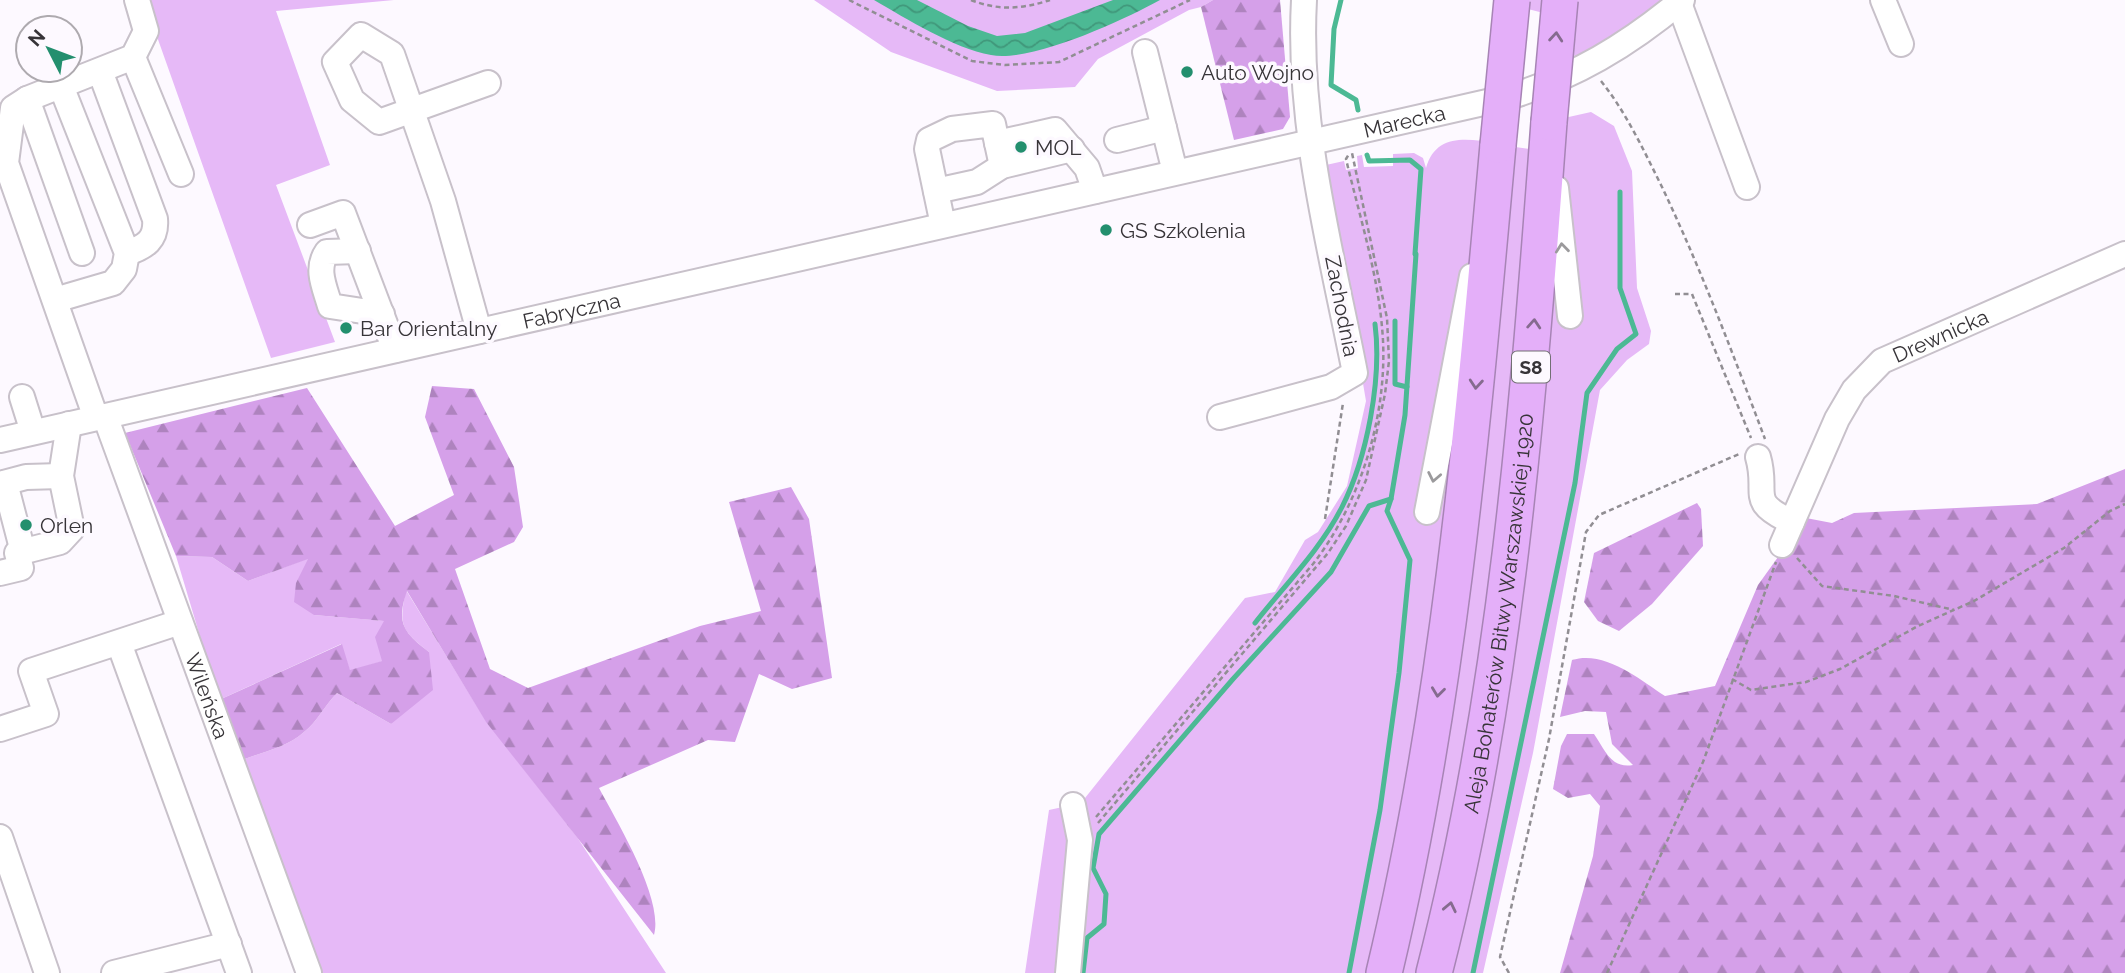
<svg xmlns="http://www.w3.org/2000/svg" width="2125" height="973" viewBox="0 0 2125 973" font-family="Raleway,sans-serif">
<defs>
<pattern id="forest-firs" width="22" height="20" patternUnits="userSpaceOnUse" patternTransform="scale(1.75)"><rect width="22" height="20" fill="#d5a0e9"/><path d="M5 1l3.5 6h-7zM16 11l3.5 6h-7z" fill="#ae83be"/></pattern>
<pattern id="water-waves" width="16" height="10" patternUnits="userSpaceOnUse" patternTransform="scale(1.75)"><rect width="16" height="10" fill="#4cb994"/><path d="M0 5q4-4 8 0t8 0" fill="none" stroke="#40977a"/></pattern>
</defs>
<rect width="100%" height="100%" fill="#fdf9ff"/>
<!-- grass -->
<g fill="#e6b9f7">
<polygon points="144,0 394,0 276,11 330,165 276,185 335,342 271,358"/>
<polygon points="814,0 1213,0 1201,7 1189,10 1098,59 1075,87 997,91 891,52"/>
<polygon points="1492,0 1682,0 1579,71 1563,18"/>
<path d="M1591,112L1614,126L1632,171L1637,288L1651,331L1649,344L1627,360L1600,390L1533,753L1483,973H1025L1049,810L1081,803L1245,598L1275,592L1305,540L1318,532L1347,486L1366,401L1326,165L1344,161L1346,170L1358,168L1357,156L1362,155L1364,167L1393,166V154L1414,153L1423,158L1426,168C1439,120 1495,147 1532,149L1533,125Z"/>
<polygon points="176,556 212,557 248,581 309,558 314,615 385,621 383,661 350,671 341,644 219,700"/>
<path d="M406,590L486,721L577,837L666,973H323L242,760C262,752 288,747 304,732C317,722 325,705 337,693L391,724L429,652C400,630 399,624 406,590Z"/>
</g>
<!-- forest -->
<g fill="url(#forest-firs)">
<polygon points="1213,0 1280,0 1290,117 1283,129 1234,140 1201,7"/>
<path d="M432,386L474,389L514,467L523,527L514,542L455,569L490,669L528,688L700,626L761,611L729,502L791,487L809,519L832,678L792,689L759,674L735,742L708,740L599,788C617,822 664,899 654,935L486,722L407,591C396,623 403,632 429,652L433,690L391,724L337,693C325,705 317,722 304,732C288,747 262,752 242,760L219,700L342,644L350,670L382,661L375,637L384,621L314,615L294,602L296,583L308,559L248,581L212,557L176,556L125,433L307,388L395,526L454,495L425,417Z"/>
<path d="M2125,469V973H1560L1593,856L1600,806L1590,794L1568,798L1553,789L1561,746L1567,734H1594C1605,750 1611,769 1633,765L1612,744L1606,712L1585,711L1560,717L1572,660C1605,650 1639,679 1665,696L1715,686L1758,585L1806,518L1832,523L1854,513L2037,504Z"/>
<polygon points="1697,503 1701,509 1703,546 1652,604 1619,631 1598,621 1584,602 1594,553"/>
</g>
<!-- water -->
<path fill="url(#water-waves)" d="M874,0H917L968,26L997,36L1025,33L1113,0H1160C1124,20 1031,63 991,55C953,48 907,19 874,0Z"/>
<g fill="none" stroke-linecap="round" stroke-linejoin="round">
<!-- stream -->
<g stroke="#4cb994" stroke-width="5">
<polyline points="1341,0 1334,29 1331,85 1356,100 1358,110"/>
<polyline points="1367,155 1369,161 1410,160 1421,169 1415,254"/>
<polyline points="1395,321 1395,384 1407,387"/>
<path d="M1255,623C1284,586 1321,549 1342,507C1367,458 1382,379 1375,324"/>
<polyline points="1083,973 1087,938 1104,924 1106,894 1093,868 1099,834 1233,679 1331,572 1369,506 1391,499 1405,415 1416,254"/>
<polyline points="1349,973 1380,810 1399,673 1410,560 1387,511 1391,499"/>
<polyline points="1473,973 1575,483 1587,393 1617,349 1636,334 1620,288 1620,192"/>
</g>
<!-- minor casing -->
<g stroke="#c8c1ca" stroke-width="28">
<g id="minor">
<polyline points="1883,0 1901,44"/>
<polyline points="1679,3 1747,187"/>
<polyline points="1145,52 1175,172"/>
<polyline points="133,57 181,174"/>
<path d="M100,71L155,219C157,240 145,247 127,253"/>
<polyline points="27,99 82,253"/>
<polyline points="1117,140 1164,128"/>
<polyline points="1002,166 997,143 1055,130 1087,168 1095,191"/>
<polyline points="1556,188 1570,316"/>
<polyline points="936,191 977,182 1002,166 1072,149"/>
<polyline points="310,225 343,213 395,350"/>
<polyline points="943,225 927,149 929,140 952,129 993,124 997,143"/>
<path d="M358,251L327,252C315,269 325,288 330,306L382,314"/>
<polyline points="55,300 113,283 124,269 127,253 61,86"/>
<polyline points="479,331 443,201 392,54 361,35 335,62 352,100 379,122 488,83"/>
<polyline points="22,397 33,432"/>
<path id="s1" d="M105,416L309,973"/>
<path d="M1220,417L1331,387L1355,373C1331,250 1297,126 1304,0"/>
<polyline points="96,418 6,163 13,108 27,99 133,57 146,31 137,0"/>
<path id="s2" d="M0,440L1505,98C1574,78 1628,45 1682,0"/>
<path d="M1758,457C1769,495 1746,501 1792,522"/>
<polyline points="5,483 23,552"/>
<polyline points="0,484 26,477 61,476"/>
<polyline points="1427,512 1472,276"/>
<path id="s3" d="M1782,545L1837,419L1854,390L1882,361L2125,254"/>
<polyline points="0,573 21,568 17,553 60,542 72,529 61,476 69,424"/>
<polyline points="119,643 239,973"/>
<polyline points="0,729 46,714 31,671 180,622"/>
<polyline points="0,837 47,973"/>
<polyline points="114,973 229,944"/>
<polyline points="1068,973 1080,840 1073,805"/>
</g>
</g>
<!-- highway casing -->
<g stroke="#a784b5" stroke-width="38">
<g id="highway">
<path d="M1384,973C1449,702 1473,422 1498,145"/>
<path id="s4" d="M1434,973C1506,694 1528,408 1549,122"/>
</g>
</g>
<!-- path -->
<g stroke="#918e93" stroke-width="2.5" stroke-dasharray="5 3.5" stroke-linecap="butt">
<polyline points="849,0 972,61 1005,65 1059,62 1190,0"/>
<path d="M971,0C999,11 1022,9 1050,0"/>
<path d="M1601,81C1626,112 1644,151 1662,187C1701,269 1733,354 1765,439"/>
<polyline points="1675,294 1692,294 1751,438"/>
<polyline points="1325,519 1343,403"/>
<polyline points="1797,558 1822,586 1894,596 1954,610"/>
<polyline points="1732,679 1751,690 1806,682 1840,669 1918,626 1974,601 2064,548 2110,511 2125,504"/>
<path d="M1096,817L1313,564C1362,501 1390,408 1382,327C1377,271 1359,214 1346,159L1349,154"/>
<polyline points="1098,823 1328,553 1346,526 1366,480 1385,394 1389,361 1387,318 1352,153"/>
<polyline points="1509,973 1500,957 1549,739 1586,532 1599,515 1739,454"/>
<polyline points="1607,973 1703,762 1776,562"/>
</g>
<!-- minor -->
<use href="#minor" stroke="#fff" stroke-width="24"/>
<!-- highway -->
<use href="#highway" stroke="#e4aff9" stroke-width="35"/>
<!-- highway-bridge casing -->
<g stroke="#a784b5" stroke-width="38" stroke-linecap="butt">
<g id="highway-bridge">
<polyline points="1549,122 1560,0"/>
<polyline points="1498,145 1512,0"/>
</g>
</g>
<!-- highway-bridge -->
<use href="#highway-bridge" stroke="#e4aff9" stroke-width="35"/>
</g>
<!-- one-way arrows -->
<defs><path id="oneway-chevron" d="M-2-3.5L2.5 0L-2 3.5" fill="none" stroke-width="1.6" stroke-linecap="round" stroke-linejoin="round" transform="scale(1.75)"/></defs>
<g stroke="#856b8f">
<use href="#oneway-chevron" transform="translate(1556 37) rotate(-85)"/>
<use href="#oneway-chevron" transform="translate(1534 324) rotate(-86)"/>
<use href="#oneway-chevron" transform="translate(1476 384) rotate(95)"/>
<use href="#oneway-chevron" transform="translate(1438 692) rotate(97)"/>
<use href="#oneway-chevron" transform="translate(1450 907) rotate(-78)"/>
</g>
<g stroke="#9b9a9c">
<use href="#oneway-chevron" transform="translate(1562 248) rotate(-96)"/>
<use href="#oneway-chevron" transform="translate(1434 477) rotate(101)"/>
</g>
<!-- markers -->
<g fill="#238f6e" stroke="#fdf9ff" stroke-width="2.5">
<circle cx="1187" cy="72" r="7"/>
<circle cx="1021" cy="147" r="7"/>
<circle cx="1106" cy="230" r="7"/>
<circle cx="346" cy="328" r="7"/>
<circle cx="26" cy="525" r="7"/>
</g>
<g text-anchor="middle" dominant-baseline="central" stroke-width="7" stroke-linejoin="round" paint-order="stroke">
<!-- shield labels -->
<rect fill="#fdf9ff" stroke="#726f74" stroke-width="2" x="1512" y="351.5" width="38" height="31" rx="5"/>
<g font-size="19" font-weight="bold" fill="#373438">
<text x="1531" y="367">S8</text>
</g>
<!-- poi labels -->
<g font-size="21" fill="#373438" stroke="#fdf9ff" text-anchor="start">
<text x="1201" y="72">Auto Wojno</text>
<text x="1035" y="147">MOL</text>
<text x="1120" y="230">GS Szkolenia</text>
<text x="360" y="328">Bar Orientalny</text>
<text x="40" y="525">Orlen</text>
</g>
<!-- street labels -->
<g font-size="21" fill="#373438" stroke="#fdf9ff">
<text stroke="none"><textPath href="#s2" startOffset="1440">Marecka</textPath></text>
<text transform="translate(1342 306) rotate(79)">Zachodnia</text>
<text stroke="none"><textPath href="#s2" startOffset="586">Fabryczna</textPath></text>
<text stroke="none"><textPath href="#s3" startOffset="275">Drewnicka</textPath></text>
<text stroke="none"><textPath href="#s4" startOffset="366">Aleja Bohaterów Bitwy Warszawskiej 1920</textPath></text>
<text stroke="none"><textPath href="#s1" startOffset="298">Wileńska</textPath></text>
</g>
</g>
<!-- north arrow -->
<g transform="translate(49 49) rotate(312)"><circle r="33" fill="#fdf9ff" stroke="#aeaaaf" stroke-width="2"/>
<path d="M0-5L12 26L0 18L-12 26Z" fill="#238f6e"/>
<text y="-10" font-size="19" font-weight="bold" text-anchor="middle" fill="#373438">N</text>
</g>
</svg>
